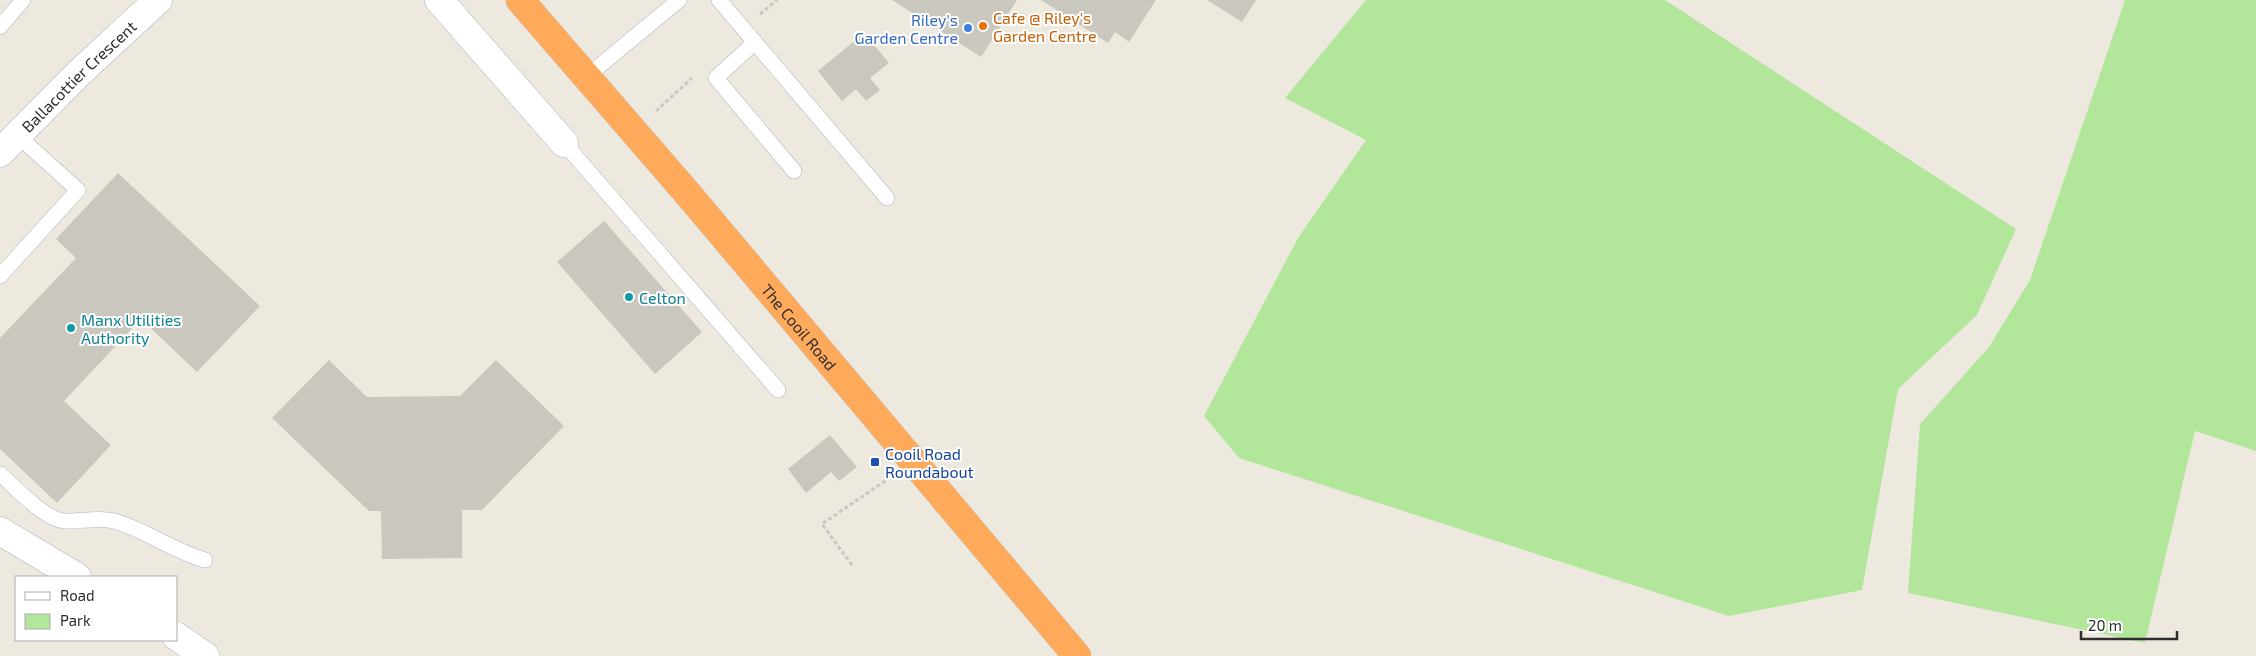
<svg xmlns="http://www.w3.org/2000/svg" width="2256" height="656" viewBox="0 0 2256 656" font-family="'Exo 2',sans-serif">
<rect width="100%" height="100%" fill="#eee9df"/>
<!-- green -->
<g fill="#b1e69b">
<polygon points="1366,0 1665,0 2016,229 1977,315 1898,389 1862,590 1729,616 1239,458 1204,416 1298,238 1366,140 1285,98"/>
<polygon points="2125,0 2256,0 2256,451 2195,431 2145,643 1908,593 1920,424 1989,347 2030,280"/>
</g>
<!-- building -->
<g fill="#cac7be">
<polygon points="892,0 1017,0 981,57"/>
<polygon points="1041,0 1156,0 1129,42 1115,32 1108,43"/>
<polygon points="1207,0 1256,0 1242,22"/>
<polygon points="864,33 889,63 870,78 880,90 866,101 856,89 842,101 818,71"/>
<polygon points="118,173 260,306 197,372 141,319 64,401 111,445 57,503 0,449 0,338 76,258 56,239"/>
<polygon points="604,221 702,332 655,374 557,262"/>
<polygon points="329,360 367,397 460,396 496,360 564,426 482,510 462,510 462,558 382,559 381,511 369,511 272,418"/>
<polygon points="830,435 857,467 839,481 831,472 806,493 788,469"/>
</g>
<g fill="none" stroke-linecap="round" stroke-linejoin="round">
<!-- lane casing -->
<g stroke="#b3b5c0" stroke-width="16">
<g id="lane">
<polyline points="719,0 887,198"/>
<polyline points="0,27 23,0"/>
<polyline points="754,43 716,78 794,171"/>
<polyline points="586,77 679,0"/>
<polyline points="564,143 778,390"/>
<polyline points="0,276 78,190 18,136"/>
<path d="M0,474C15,487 44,519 64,521C80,522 99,517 114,521C146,530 173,551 205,560"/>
</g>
</g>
<!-- street casing -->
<g stroke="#b3b5c0" stroke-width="29">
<g id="street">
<polyline points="439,0 564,143"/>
<path id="s1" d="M0,153L79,73L158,0"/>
<polyline points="0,531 77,577"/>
<polyline points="176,636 205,656"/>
</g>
</g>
<!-- highway casing -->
<g stroke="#c8c8c8" stroke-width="29">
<g id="highway">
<path id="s2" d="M520,0L688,194L1077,656"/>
</g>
</g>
<!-- path -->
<g stroke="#c8c8c8" stroke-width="3" stroke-dasharray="4 2.5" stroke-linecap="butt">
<polyline points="760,14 777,0"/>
<polyline points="656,111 692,78"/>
<polyline points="852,565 822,524 888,479"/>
</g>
<!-- lane -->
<use href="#lane" stroke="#fff" stroke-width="15"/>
<!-- street -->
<use href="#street" stroke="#fff" stroke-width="28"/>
<!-- highway -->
<use href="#highway" stroke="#ffaa5a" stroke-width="28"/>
</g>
<!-- markers -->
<circle fill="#e8710a" stroke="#fff" stroke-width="2" cx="983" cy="26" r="5"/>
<circle fill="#3f7fe0" stroke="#fff" stroke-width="2" cx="968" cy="28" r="5"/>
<g fill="#0f9aa8" stroke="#fff" stroke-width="2">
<circle cx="629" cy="297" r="5"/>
<circle cx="71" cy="328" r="5"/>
</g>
<rect fill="#1a4fb4" stroke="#fff" stroke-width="2" x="870" y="457" width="10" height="10" rx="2.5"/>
<g text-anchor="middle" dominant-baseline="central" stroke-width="4" stroke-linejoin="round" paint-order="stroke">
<!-- food labels -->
<g font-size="16" fill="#c56008" stroke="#fff" text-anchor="start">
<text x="993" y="17">Cafe @ Riley's<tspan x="993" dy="18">Garden Centre</tspan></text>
</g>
<!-- shop labels -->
<g font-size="16" fill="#366cbe" stroke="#fff" text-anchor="end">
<text x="958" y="19">Riley's<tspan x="958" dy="18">Garden Centre</tspan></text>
</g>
<!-- street labels -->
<g font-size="16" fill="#2d2d2d" stroke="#fff">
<text stroke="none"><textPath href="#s1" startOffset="110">Ballacottier Crescent</textPath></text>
<text stroke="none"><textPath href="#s2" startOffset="430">The Cooil Road</textPath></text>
</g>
<!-- culture labels -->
<g font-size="16" fill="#0d838f" stroke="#fff" text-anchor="start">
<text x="639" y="297">Celton</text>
<text x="81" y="319">Manx Utilities<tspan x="81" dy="18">Authority</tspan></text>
</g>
<!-- transit labels -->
<g font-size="16" fill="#164399" stroke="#fff" text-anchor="start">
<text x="885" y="453">Cooil Road<tspan x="885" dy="18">Roundabout</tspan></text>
</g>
</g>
<!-- legend -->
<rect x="15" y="576" width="162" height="65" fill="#ffffff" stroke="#ababab"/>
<rect x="25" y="592" width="25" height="8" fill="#ffffff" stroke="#ababab"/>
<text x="60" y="601" font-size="15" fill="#2d2d2d">Road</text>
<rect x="25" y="614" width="25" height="15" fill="#b1e69b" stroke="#ababab"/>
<text x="60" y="626" font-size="15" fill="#2d2d2d">Park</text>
<!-- scale -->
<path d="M2081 631v8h96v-8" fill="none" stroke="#2d2d2d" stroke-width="2.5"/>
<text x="2088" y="631" font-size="15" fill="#2d2d2d" stroke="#ffffff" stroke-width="4" paint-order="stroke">20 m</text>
</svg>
